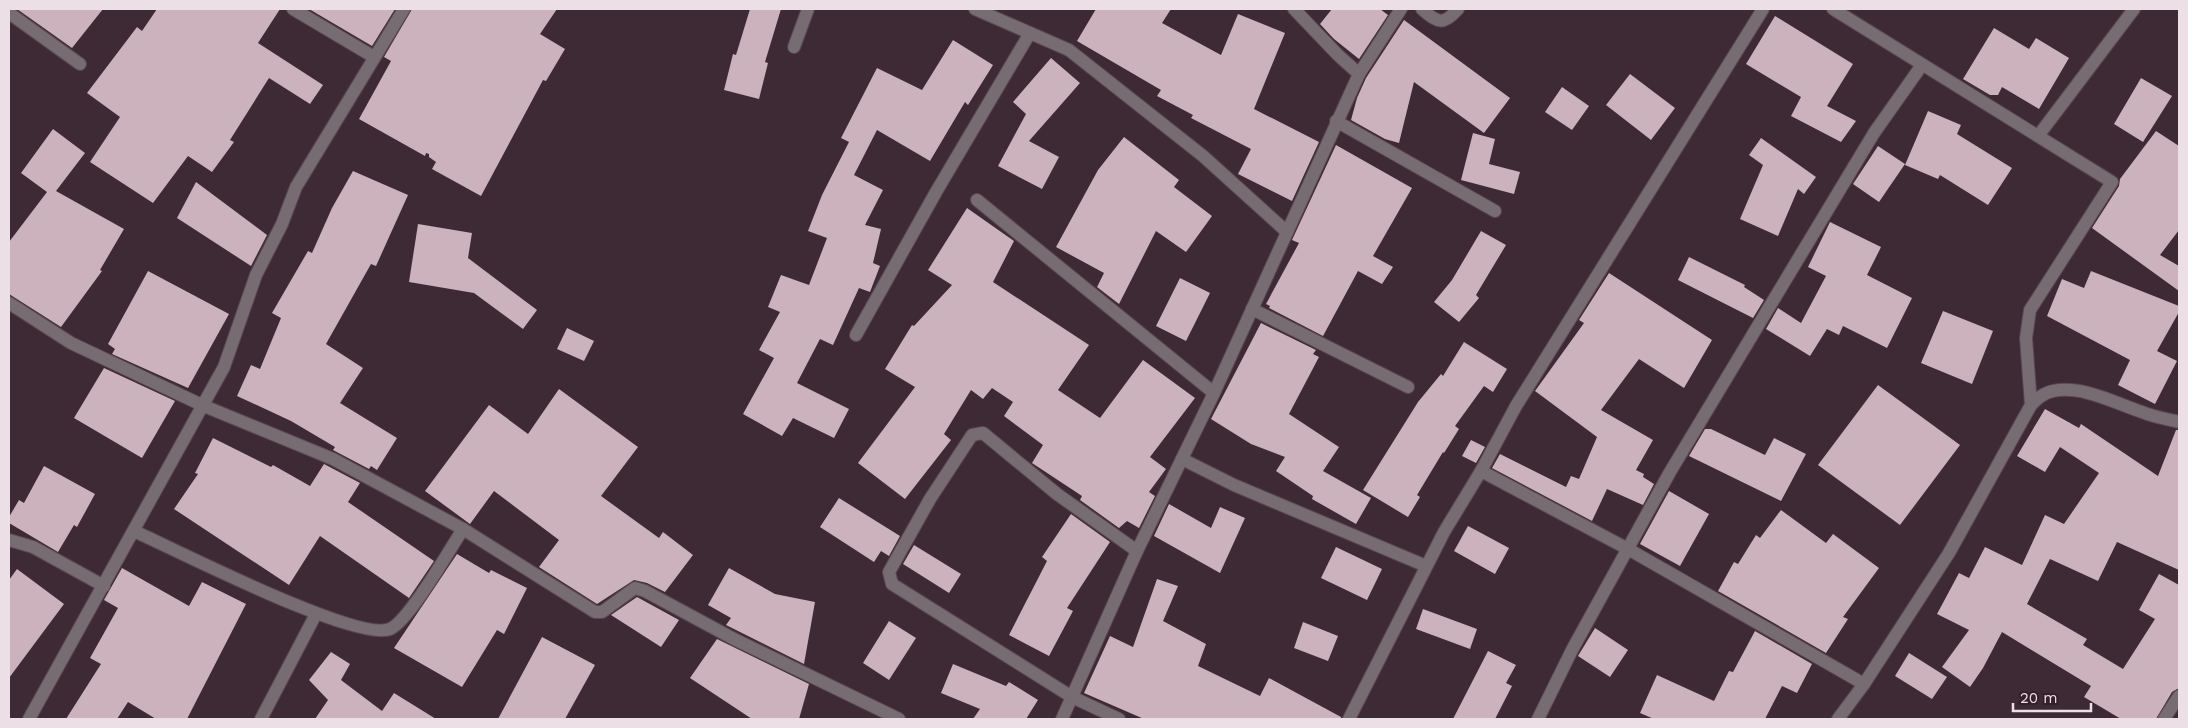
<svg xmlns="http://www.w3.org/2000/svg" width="2188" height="728" viewBox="0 0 2188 728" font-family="'Work Sans',sans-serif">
<rect width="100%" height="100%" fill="#3e2a34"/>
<!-- building -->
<g fill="#cbb2bd">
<polygon points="17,9 103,9 72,48"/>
<polygon points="157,9 280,9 258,43 323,85 310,104 269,78 230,140 234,142 212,172 188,156 153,203 90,162 120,117 87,93 137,27 142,31"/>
<polygon points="309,9 395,9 372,46"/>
<polygon points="412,9 557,9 540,34 565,49 546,81 543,80 481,196 432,169 436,162 429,157 429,154 426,153 425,156 359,119 391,61 384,57"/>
<polygon points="750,9 781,9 765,62 768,63 759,99 724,90 733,54 736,55"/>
<polygon points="1096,9 1171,9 1162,23 1221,55 1238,14 1285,33 1254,109 1319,142 1292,201 1238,174 1251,149 1191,118 1193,115 1157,96 1161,90 1077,41"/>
<polygon points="1332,9 1380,9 1388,15 1359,59 1334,39 1320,24"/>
<polygon points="1775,16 1853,64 1827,106 1856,121 1841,142 1791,116 1801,97 1746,64"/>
<polygon points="1404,20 1510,98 1484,133 1414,82 1399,143 1385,139 1351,120 1357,98 1366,78"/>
<polygon points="1994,28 2029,49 2036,38 2069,58 2039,109 2002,87 1998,95 1990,95 1963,79"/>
<polygon points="953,40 993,65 968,105 965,102 930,161 877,130 854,175 883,190 865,225 881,229 873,263 880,266 870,292 859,288 833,345 820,339 797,383 849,409 834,438 793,418 782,436 743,414 774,358 759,350 780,312 768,307 781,275 809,285 827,238 808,231 822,195 849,142 841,138 877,68 922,90"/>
<polygon points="1051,58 1080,83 1029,141 1059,157 1042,189 998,166 1026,114 1013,102"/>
<polygon points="1630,74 1675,108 1651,140 1606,105"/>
<polygon points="2141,78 2172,96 2143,142 2114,124"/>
<polygon points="1562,87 1589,106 1572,130 1545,112"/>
<polygon points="1928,111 1961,125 1957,134 2012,168 1988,205 1940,175 1938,179 1905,165"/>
<polygon points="53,129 85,153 56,191 124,229 100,270 102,271 61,327 9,294 9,242 47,192 21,173"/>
<polygon points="2156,131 2179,146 2179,230 2160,255 2179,266 2179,291 2092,228 2119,186 2120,179"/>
<polygon points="1473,133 1495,139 1489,164 1520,172 1514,194 1461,180"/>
<polygon points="1124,137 1179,180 1174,187 1212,216 1186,252 1156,231 1119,304 1097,287 1104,273 1056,247 1098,170"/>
<polygon points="1761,138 1816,177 1804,194 1798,189 1778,236 1740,219 1763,165 1749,155"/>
<polygon points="1336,145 1412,188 1373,256 1393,267 1382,284 1358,271 1323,336 1269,308 1270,306 1266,304 1299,243 1292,240"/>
<polygon points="1878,146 1905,164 1879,202 1853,184"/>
<polygon points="353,171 408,195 376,266 371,264 326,344 363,368 340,403 397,438 377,470 371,466 369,469 333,450 335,447 291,421 237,396 251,365 260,369 281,318 272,313 308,251 312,253 332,208"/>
<polygon points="196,182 267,235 251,266 177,218"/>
<polygon points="967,208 1014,241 993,282 1089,345 1058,390 1100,418 1143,360 1195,398 1150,457 1166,469 1149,492 1155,496 1139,528 1127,521 1119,528 1080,500 1082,496 1032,463 1043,445 1004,416 1013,402 992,388 983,399 971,390 944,434 951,440 905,499 858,463 915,387 885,369 912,325 914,326 952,285 928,270"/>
<polygon points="1830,222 1881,247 1867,275 1912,298 1887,348 1843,326 1839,335 1827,329 1810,356 1766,329 1778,308 1801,323 1826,276 1808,267"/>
<polygon points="418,224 472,233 468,258 537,310 523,329 474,293 409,282"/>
<polygon points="1481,231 1506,245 1476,295 1479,298 1459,322 1434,302 1452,280"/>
<polygon points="1689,257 1745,285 1744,287 1764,300 1753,318 1678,280"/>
<polygon points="148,271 229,314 188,388 112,354 115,349 108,344"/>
<polygon points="2091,271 2179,306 2179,312 2157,351 2177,361 2155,404 2118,385 2130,360 2047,316 2062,279 2084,288"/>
<polygon points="1609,273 1712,340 1684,388 1639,359 1601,410 1653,440 1636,470 1644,474 1643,477 1654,484 1643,505 1607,489 1592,521 1492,468 1500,454 1566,487 1571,476 1579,479 1597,437 1535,391 1584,323 1579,320"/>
<polygon points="1180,278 1210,293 1186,341 1156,326"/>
<polygon points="1943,311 1993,331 1972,384 1921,363"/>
<polygon points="1261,323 1316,350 1313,354 1319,357 1289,414 1339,447 1323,471 1371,498 1356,524 1312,499 1313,496 1276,471 1285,457 1251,444 1211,419"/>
<polygon points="567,328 594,341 584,361 557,349"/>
<polygon points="1464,342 1507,369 1493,392 1484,386 1455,426 1459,429 1444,453 1443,452 1417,495 1420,497 1408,517 1363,490 1418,402 1441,374 1443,376"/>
<polygon points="104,368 175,401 142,458 74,418"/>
<polygon points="1878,385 1960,445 1900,525 1818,465"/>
<polygon points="559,389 638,447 601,496 659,538 663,532 693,555 665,592 647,583 634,580 597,604 539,567 559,540 494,491 470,524 425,491 489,405 528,434"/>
<polygon points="2045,409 2079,428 2081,424 2158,476 2176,430 2179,430 2179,570 2117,542 2098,581 2050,559 2027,604 2087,639 2083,645 2123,669 2155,619 2139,610 2159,574 2179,585 2179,688 2172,692 2156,719 2121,719 2084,697 2091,686 2002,632 1983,668 1970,687 1942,667 1969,630 1937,614 1959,573 1969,578 1985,547 2022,565 2045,515 2064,524 2099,473 2060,447 2045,472 2017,456"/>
<polygon points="1705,429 1711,429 1765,455 1774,438 1806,454 1781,501 1689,456"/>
<polygon points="213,438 271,467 273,465 310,486 324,464 360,483 348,502 434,561 409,598 320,536 289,585 174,509 198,474 195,473"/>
<polygon points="1471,440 1485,447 1476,463 1462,456"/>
<polygon points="44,466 95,494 77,527 74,525 58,552 9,523 9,517 19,500 24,503"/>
<polygon points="1669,491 1709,514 1680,566 1640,544"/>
<polygon points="839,498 900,536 889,556 881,551 874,562 820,527"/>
<polygon points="1169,504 1211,528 1220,507 1245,518 1220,573 1154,536"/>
<polygon points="1781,510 1826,543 1833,534 1879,568 1843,617 1848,619 1826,653 1718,591 1734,562 1738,564 1756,535 1760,538"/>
<polygon points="1071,514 1110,542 1067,608 1073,611 1049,656 1009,635 1047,561 1042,557"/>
<polygon points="1468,526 1509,548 1495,574 1454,551"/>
<polygon points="914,545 961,574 949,593 903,564"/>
<polygon points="1336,547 1382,569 1367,600 1321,578"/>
<polygon points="457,554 489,573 491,570 527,588 504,634 497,630 462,687 394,648"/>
<polygon points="122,568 189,606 202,582 246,604 187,719 156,719 128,702 117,719 66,719 101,664 90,658 118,608 104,600"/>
<polygon points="729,568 775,594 815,602 804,664 726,625 731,618 708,605"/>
<polygon points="17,569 64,604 9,678 9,580"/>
<polygon points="1157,579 1178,586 1163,621 1206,644 1198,666 1260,696 1269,678 1341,717 1341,719 1144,719 1084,693 1110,636 1133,647"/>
<polygon points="637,597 679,620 661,647 611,615"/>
<polygon points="1423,609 1477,629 1470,649 1416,629"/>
<polygon points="889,621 916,638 889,680 863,663"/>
<polygon points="1303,622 1338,636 1328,661 1294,648"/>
<polygon points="1595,628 1628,650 1610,677 1578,656"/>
<polygon points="1755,631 1812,664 1797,693 1782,686 1765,719 1654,719 1640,713 1657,675 1714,701 1729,671 1733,672"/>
<polygon points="542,637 595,665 565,719 498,719"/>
<polygon points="717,639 809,684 799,719 752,719 690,678"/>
<polygon points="1488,651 1516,665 1506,683 1512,686 1495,719 1453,719"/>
<polygon points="331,652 350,664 341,680 382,711 394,693 436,719 315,719 328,700 309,680"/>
<polygon points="1909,653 1947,677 1932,699 1895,676"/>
<polygon points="953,664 1006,686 1009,682 1038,700 1026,719 973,719 980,709 941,693"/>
</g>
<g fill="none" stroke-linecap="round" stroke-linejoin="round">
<!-- minor casing -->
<g stroke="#5a4750" stroke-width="14">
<g id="minor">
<polyline points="293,9 374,57"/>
<polyline points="975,9 1069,50 1203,156 1287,232"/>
<polyline points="1294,9 1338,55 1359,74"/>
<path d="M1422,9C1438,24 1444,25 1458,9"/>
<polyline points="1833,9 2112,182 2030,310 2026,338 2031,405 1949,553 1864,684 1838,719"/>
<polyline points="9,13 80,64"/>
<polyline points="794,47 808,9"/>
<polyline points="1336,121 1495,211"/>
<polyline points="2038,136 2134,9"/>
<polyline points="977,200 1214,393"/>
<polyline points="9,303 71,343 204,406 333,459 463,529 595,612 602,612 635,588 645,591 734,639 899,719"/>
<polyline points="1252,309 1408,387"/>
<polyline points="856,335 936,192 1030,33"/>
<path d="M2031,405C2037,399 2043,393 2053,391C2082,385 2115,403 2142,412C2154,417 2167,419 2179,422"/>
<polyline points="1182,459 1234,485 1426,566"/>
<polyline points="1481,471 1628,549 1864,684"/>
<path d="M134,531C174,549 358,643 390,629C409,621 450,549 463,529"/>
<polyline points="9,540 33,547 104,586"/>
<polyline points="29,719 224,367 256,275 282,224 296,187 404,9"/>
<polyline points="261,719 316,614"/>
<polyline points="1062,719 1137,551 1214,393 1359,74 1401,9"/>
<polyline points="1119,719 1072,697 892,584 889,572 930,499 972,435 983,433 1057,494 1137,551"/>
<polyline points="1349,719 1444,532 1481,471 1516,406 1763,9"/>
<polyline points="1538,719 1572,650 1670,472 1874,133 1922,65"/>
<polyline points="2164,719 2179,696"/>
</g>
</g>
<!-- minor -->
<use href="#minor" stroke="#776c71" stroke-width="12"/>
</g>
<!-- border -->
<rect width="2188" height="728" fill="none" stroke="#ecdfe5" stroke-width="20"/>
<!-- scale -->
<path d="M2013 703v8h78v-8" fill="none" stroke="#ecdfe5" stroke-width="2.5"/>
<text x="2020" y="703" font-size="15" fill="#ecdfe5" stroke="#33202a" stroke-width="4" paint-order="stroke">20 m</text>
</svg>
